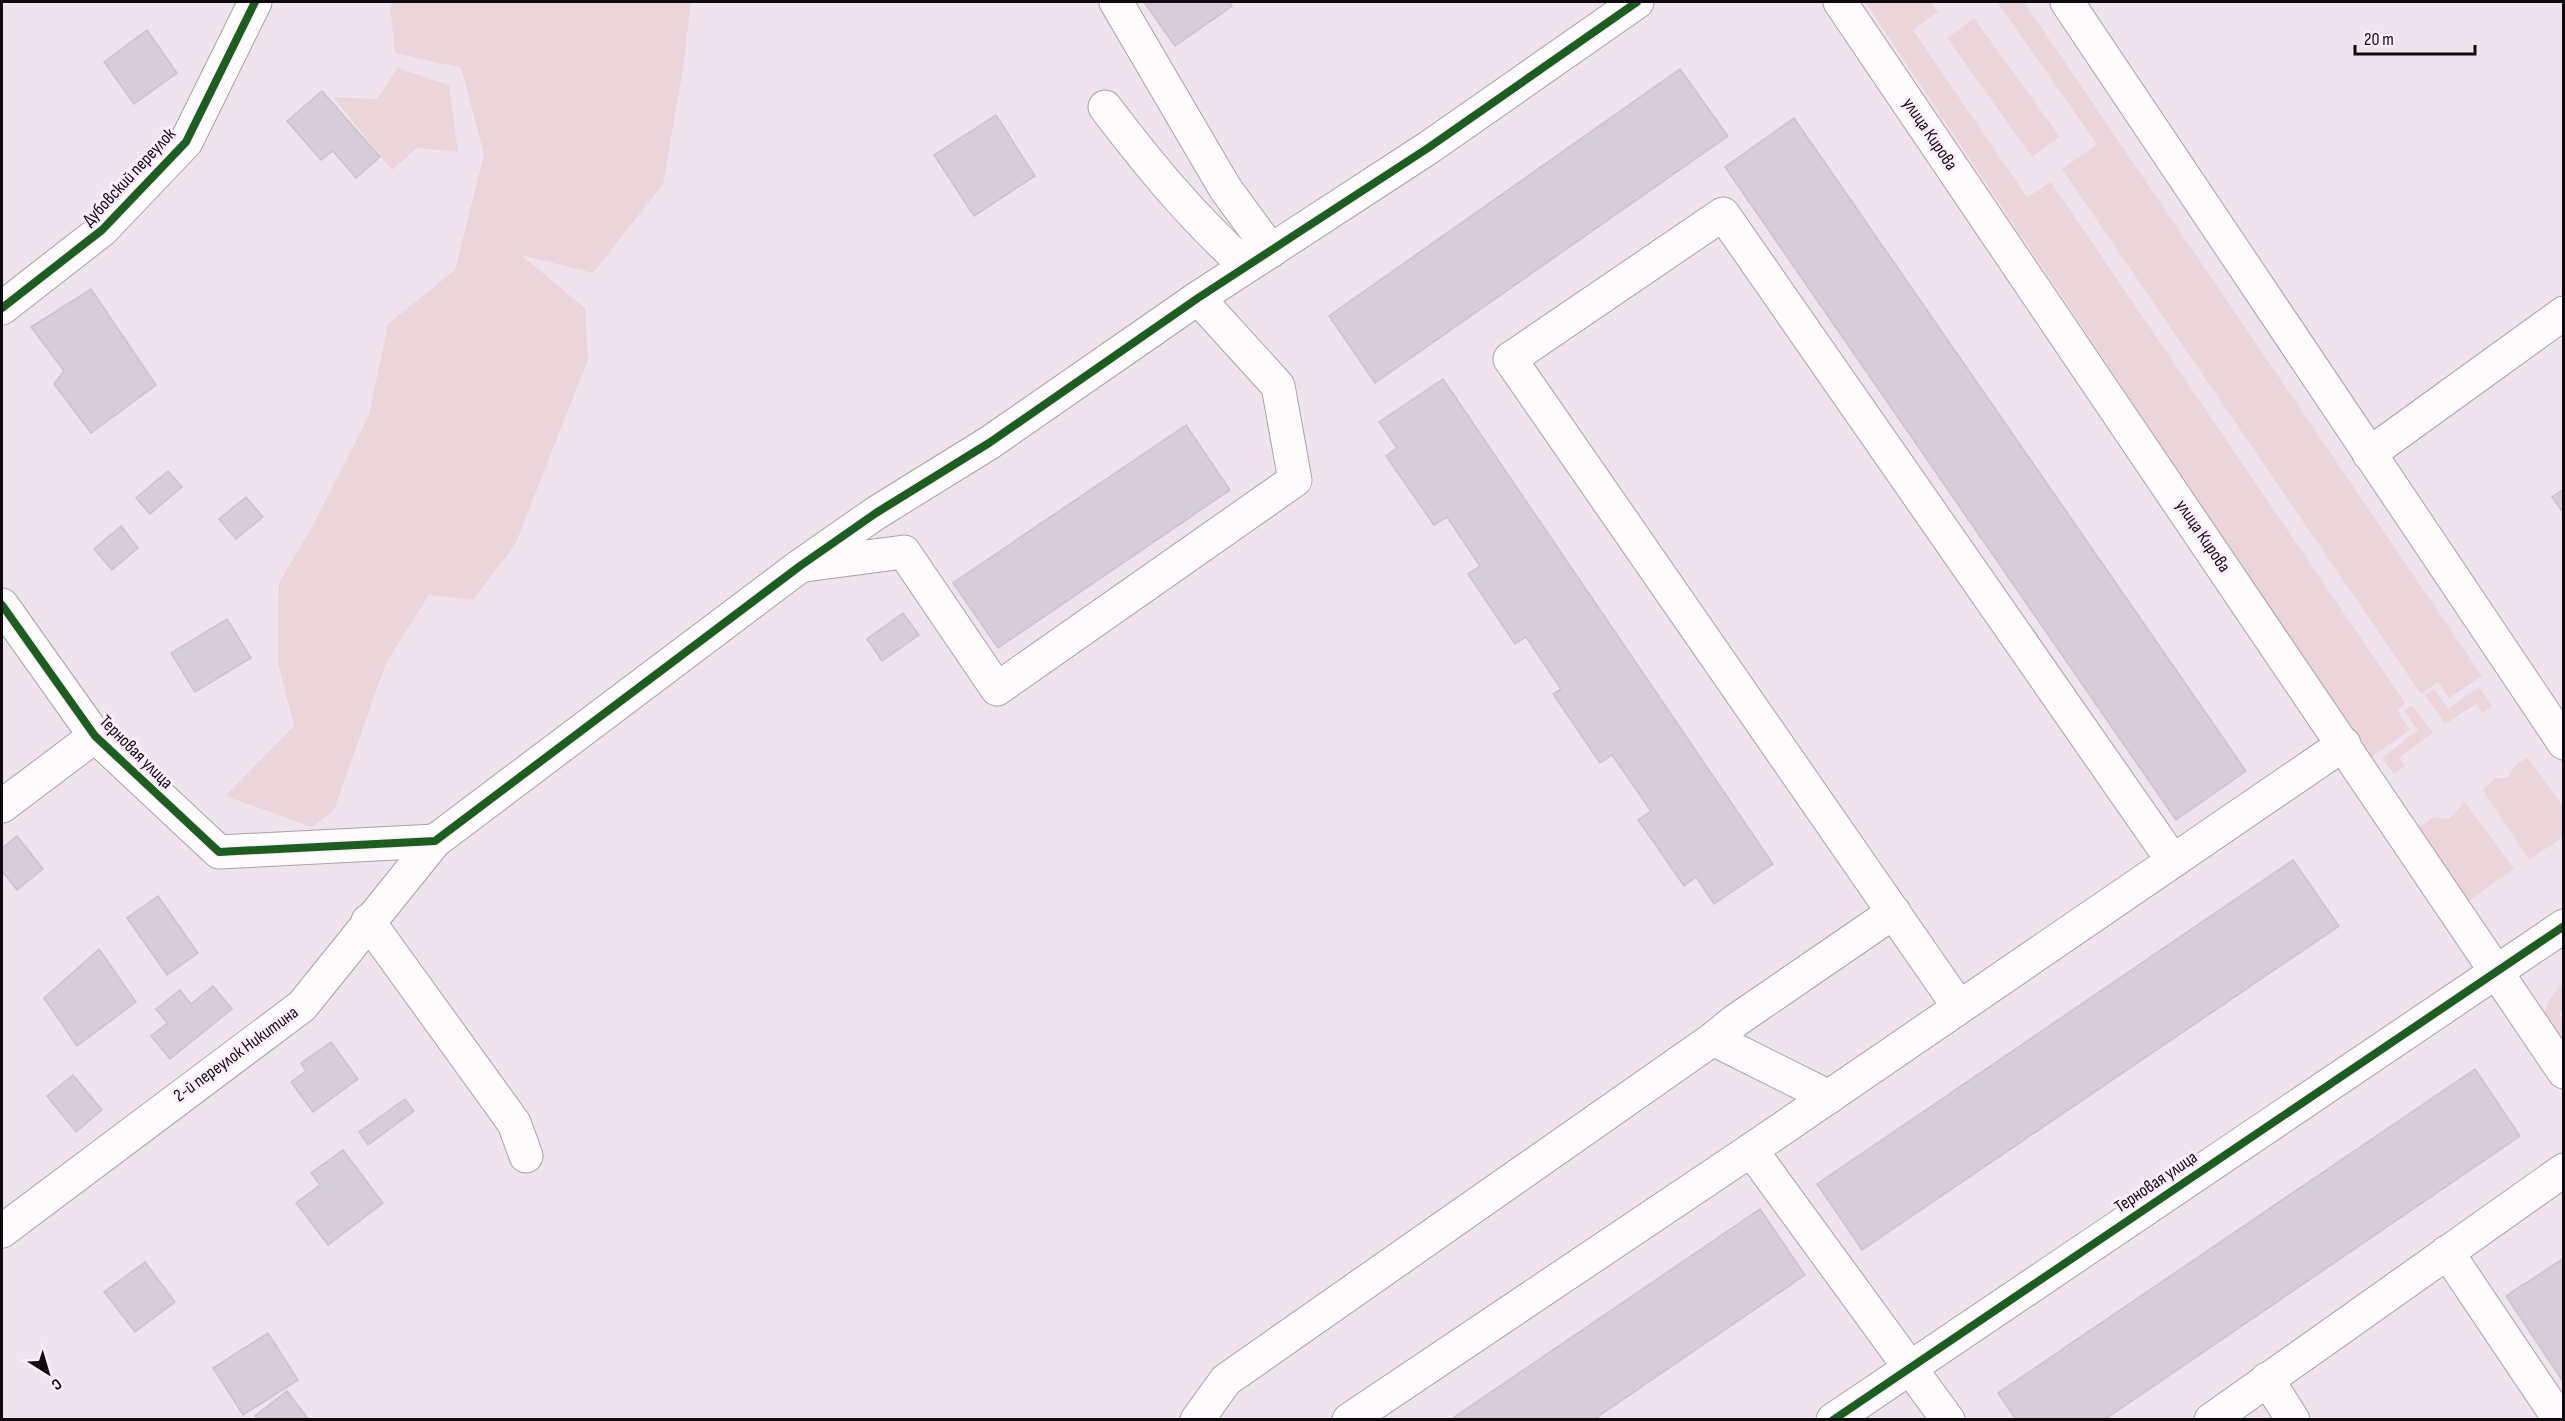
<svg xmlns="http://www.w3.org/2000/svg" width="2565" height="1421" viewBox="0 0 2565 1421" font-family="'Sofia Sans Condensed',sans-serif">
<rect width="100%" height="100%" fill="#efe4ee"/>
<!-- green -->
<g fill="#ecd4db">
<polygon points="393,2 691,2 683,69 663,184 593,273 521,255 585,308 588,360 515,545 473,600 429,595 386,663 334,810 312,827 225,796 294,726 278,664 279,583 313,525 369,415 388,324 455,270 484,154 461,68 395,53 390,6"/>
<polygon points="1865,2 1931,2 1938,12 1913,30 2027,197 2051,182 2405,703 2397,710 2410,730 2370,758"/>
<polygon points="1997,2 2024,2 2482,676 2449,698 2438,682 2421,694 2062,169 2097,144"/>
<polygon points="1974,18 2060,137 2032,157 1947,38"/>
<polygon points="398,68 449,85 458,152 417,148 392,170 333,97 377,99"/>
<polygon points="2479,687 2492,706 2482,713 2476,704 2445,724 2425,695 2434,689 2448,709"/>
<polygon points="2412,705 2433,733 2399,758 2405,766 2394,774 2382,758 2418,730 2404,711"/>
<polygon points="2527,757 2563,806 2563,837 2529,860 2483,790 2494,779 2508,777 2514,767"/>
<polygon points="2465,802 2514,869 2469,901 2418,828 2434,817 2449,819"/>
<polygon points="2563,983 2563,1010 2559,1014 2563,1020 2563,1044 2544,1015 2548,1001"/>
</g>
<!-- building -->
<g fill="#d5cdd8" stroke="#cac3cc" stroke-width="1.5">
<polygon points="1144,2 1229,2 1232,6 1175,46"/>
<polygon points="147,30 177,73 134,104 104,62"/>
<polygon points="1680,69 1728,136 1375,383 1329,316"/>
<polygon points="322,91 380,157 356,178 333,151 321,160 287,121"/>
<polygon points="996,115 1035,176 974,216 934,155"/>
<polygon points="1794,118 2246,771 2176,820 1725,167"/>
<polygon points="91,289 156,385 91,433 54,384 64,371 31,327"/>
<polygon points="1443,379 1773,864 1714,904 1696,877 1684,886 1638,820 1651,811 1612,755 1600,763 1553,694 1561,689 1526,637 1515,644 1468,574 1480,566 1447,517 1434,525 1386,456 1397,448 1379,422"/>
<polygon points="1186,425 1230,490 998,648 953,583"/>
<polygon points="168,471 182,487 150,514 136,498"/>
<polygon points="2564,489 2564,514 2552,497"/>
<polygon points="246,497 263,517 236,539 219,519"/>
<polygon points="121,526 138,548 112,570 94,549"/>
<polygon points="903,613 919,635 882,661 867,639"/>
<polygon points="227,619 251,658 195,692 171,653"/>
<polygon points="17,836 43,869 17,890 2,871 2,848"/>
<polygon points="2293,860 2339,926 1862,1250 1817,1184"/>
<polygon points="158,896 198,953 167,975 127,918"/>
<polygon points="99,949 136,1002 77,1046 44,998"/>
<polygon points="213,986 232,1009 170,1059 151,1036 167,1023 156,1009 180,990 191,1004"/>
<polygon points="331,1042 358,1079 313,1112 291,1082 306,1071 301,1063"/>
<polygon points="2475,1069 2520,1136 2104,1420 2016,1420 1998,1393"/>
<polygon points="73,1075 102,1110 76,1132 47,1096"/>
<polygon points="405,1099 414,1111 368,1145 359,1132"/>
<polygon points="343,1150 383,1203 328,1245 296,1203 320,1185 311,1173"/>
<polygon points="1760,1209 1805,1275 1593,1420 1450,1420"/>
<polygon points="2564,1258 2564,1383 2506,1296"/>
<polygon points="145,1262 175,1302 135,1332 104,1292"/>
<polygon points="268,1333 298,1380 243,1415 213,1368"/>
<polygon points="287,1391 309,1420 258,1420 255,1416"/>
</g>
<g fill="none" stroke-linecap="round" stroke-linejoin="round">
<!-- minor casing -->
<g stroke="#a8a0a7" stroke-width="35">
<g id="minor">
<polyline points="1116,2 1225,188 1271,251"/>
<path d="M1105,107C1150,166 1191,216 1246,266"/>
<polyline points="2,308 102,230 186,142 255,2"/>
<polyline points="2369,454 2564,313"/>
<polyline points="805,565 904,552 997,689 1295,480 1278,386 1198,298"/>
<polyline points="2,605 95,736 219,852 435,841"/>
<polyline points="2,806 95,736"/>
<polyline points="368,921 514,1123 526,1156"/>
<polyline points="1959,1007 1510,359 1723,214 2173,861"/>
<polyline points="1713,1039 1735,1021 1894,912"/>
<polyline points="1751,1150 1948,1420"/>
<polyline points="2,1231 302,1006 435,841 800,566 876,513 989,443 1198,298 1428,148 1637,2"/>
<polyline points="2447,1252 2560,1420"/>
<polyline points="2267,1379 2293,1420"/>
<polyline points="1197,1420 1226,1380 1713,1039 1829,1097"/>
<polyline points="1349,1420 1751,1150 2344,744"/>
<polyline points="1833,1420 2564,926"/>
<polyline points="2211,1420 2564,1170"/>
</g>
</g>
<!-- major casing -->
<g stroke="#a8a0a7" stroke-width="35">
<g id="major">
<polyline points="1840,2 2564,1072"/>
<polyline points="2067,2 2564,743"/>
</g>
</g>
<!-- minor -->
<use href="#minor" stroke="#fdfbfc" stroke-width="33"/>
<!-- major -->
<use href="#major" stroke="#fdfbfc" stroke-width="33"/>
<!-- cycleway casing -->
<g stroke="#feedfd" stroke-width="11">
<g id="cycleway">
<polyline points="2,308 102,230 186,142 255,2"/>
<polyline points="2,605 95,736 219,852 435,841 800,566 876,513 989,443 1198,298 1428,148 1637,2"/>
<polyline points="1833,1420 2564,926"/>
</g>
</g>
<!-- cycleway -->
<use href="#cycleway" stroke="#1b5e20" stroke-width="8"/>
</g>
<g text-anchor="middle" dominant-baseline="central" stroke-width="6" stroke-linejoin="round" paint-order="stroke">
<!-- street labels -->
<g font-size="18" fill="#0f090f" stroke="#feedfd">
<text transform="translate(1930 134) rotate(56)">улица Кирова</text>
<text transform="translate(129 177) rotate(-47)">Дубовский переулок</text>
<text transform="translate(2203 536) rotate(56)">улица Кирова</text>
<text transform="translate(136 752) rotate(45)">Терновая улица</text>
<text transform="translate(236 1054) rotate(-36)">2-й переулок Никитина</text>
<text transform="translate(2156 1182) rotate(-34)">Терновая улица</text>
</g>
</g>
<!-- border -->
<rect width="2565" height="1421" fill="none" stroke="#0f090f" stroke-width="6"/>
<!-- north arrow -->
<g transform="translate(48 1373) rotate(143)" stroke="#feedfd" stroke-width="4.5" paint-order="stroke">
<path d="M0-4.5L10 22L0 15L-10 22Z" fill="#0f090f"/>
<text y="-9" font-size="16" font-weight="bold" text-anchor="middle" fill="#0f090f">С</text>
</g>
<!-- scale -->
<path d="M2355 45v9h120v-9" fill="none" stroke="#0f090f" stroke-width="3"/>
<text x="2364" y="45" font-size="18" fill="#0f090f" stroke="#feedfd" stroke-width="4.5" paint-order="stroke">20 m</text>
</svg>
